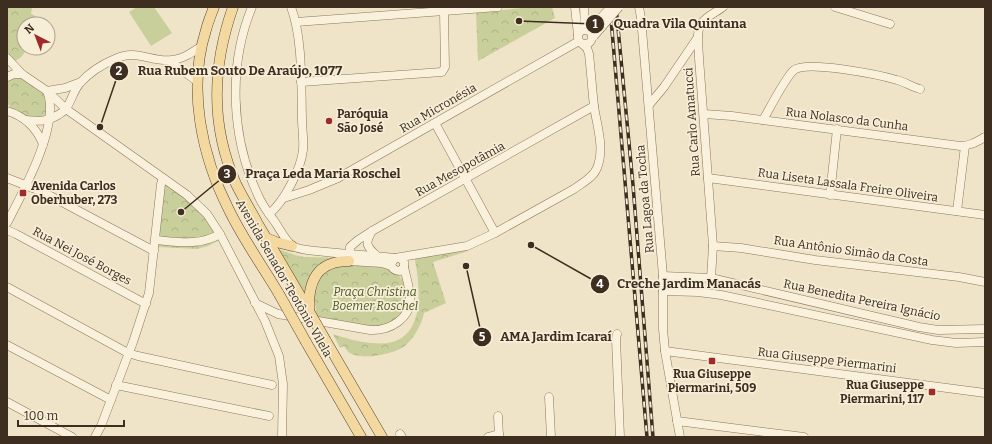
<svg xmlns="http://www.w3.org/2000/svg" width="992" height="444" viewBox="0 0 992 444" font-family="Bitter,serif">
<defs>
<pattern id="park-crowns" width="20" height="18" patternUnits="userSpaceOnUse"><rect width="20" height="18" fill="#c9cf9b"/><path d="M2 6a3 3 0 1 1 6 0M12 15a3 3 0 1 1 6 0" fill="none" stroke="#aeb285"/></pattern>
</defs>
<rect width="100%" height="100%" fill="#f0e4c8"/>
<!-- park -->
<g fill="url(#park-crowns)">
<path d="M7,7H32L31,14L37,17L34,24H24V48H26C24,56 20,59 12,62L7,56Z"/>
<polygon points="532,7 552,7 555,18 478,61 476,13"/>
<path d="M17,74L45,91L48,111C39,124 15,117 8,104C5,98 7,86 7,79Z"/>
<polygon points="165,182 196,205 220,240 208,246 197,249 157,247"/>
<polygon points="278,249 295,255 304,257 346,258 332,261 304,294"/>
<path d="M461,249L468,251L433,262L446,303L424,313C422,324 414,338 406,345C396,354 364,360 352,354C348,353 346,349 344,346L340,348L333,334C345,338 358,342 372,343C424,349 422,297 415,260V257Z"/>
<path d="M347,264L388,267C403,275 405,285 410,301L399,325L393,330L386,333L374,332L317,319L314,296L315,287L319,279L330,268Z"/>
</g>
<!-- pitch -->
<polygon fill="#c9cf9b" points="137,7 154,7 172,33 151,46 129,12"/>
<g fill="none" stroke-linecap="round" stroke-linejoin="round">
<!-- minor casing -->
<g stroke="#8d765c" stroke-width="9">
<g id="minor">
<path d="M252,7C228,65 231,136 257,193C261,203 268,213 275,222C279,228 287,243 293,246C299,250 309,250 316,251C342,254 369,255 395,258"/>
<polyline points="575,7 578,35"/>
<polyline points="584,7 585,29"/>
<polyline points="639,7 641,18 663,276 663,329 665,351 680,437"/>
<polyline points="835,7 890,24"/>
<polyline points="296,22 498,7"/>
<circle cx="585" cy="37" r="7"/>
<polyline points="7,58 22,74 47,91 66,109 187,195 207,214 220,234 265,321 279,356 283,384 282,437"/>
<polyline points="170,61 198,82"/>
<polyline points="7,77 14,74 22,74"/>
<polyline points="301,82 442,72 445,67 444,12"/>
<polyline points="649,105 664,87 698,37"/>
<path d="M7,111C24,116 36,127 43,144"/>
<path d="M704,114L732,116L960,146C970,146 976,142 985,137"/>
<path d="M26,120C39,121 46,122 58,115C61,113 65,111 67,107C72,99 74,90 80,83C89,73 103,64 115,59C136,48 152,63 172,60C183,59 193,52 202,46"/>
<path d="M763,120C770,108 785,78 794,70C807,60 880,75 897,80C905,82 912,87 920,89"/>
<polyline points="435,123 495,233"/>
<polyline points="7,178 43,192 154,251"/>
<polyline points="708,178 985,215"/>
<polyline points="830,195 837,129"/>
<polyline points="284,198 309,190 338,178 579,41"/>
<polyline points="957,211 965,146"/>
<path d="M269,214C284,202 301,169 303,150C304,140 302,129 302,119C301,85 303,39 291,7"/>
<path d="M7,223C23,192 61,124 47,91L65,88L81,82"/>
<polyline points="7,230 16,234 146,304"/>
<path d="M372,231C365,243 366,246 376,255"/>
<path d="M156,240C178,242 200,246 220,234"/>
<polyline points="713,246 741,248 815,260 959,277 985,282"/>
<path d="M400,258L404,262V267L400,271C395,271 392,269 391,264L395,258L467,246L495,233L574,189C582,183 593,178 597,168C605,148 597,127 594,106C592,89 591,71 589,54L587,48L581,43"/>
<polyline points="391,266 382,263 349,261 350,247 358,240 372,231 594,106"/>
<polyline points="663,276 711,278 919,327 938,330 985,329"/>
<path d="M711,278L713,246L699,58C699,48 695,32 702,23C706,16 717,12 723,7"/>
<polyline points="7,287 128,353 138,356 272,385"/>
<polyline points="663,291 698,292 721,295 932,340 956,343 985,342"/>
<path d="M255,303L278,314L370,330C389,331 411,319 410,298C410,288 406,277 404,267"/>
<polyline points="617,334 616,339 620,437"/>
<polyline points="7,345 111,400"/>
<polyline points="665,351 985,393"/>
<polyline points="116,385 269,416"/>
<polyline points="549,397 551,437"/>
<polyline points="7,402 72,437"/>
<polyline points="498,416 499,437"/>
<polyline points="677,421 804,437"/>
<polyline points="400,434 402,437"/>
<polyline points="95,437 101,426 133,342 149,293 161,184 163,178"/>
<polyline points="488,437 499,434"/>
</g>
</g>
<!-- major casing -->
<g stroke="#5b4430" stroke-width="11">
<g id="major">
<path d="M214,7C211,15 208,22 206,30C187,89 202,157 229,210C243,239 263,267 279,294"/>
<path d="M233,7C212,67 210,125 236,184C243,198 251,211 258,224C275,253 293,283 310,313"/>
<polyline points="266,238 276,242 292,246"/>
<path d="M309,310C308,281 317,261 349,261"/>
<polyline points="326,341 382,437"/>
<polyline points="306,342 361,437"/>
</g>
</g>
<!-- minor -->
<use href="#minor" stroke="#faf1dc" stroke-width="8"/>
<!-- major -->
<use href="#major" stroke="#f3d9a0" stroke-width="10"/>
<!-- rail casing -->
<g stroke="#3d2e20" stroke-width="3.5">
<g id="rail">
<polyline points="610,7 647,437"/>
<polyline points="616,7 633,185 653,437"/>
</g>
</g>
<!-- rail -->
<use href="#rail" stroke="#f7eed8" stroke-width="2" stroke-dasharray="6" stroke-linecap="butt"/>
<!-- minor-bridge casing -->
<g stroke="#8d765c" stroke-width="9" stroke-linecap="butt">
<g id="minor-bridge">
<polyline points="591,28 611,7"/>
<polyline points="594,36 619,7"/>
</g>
</g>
<!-- major-bridge casing -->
<g stroke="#5b4430" stroke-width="11" stroke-linecap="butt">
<g id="major-bridge">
<polyline points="279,294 306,342"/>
<polyline points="310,313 326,341"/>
</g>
</g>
<!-- minor-bridge -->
<use href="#minor-bridge" stroke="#faf1dc" stroke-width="8"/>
<!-- major-bridge -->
<use href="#major-bridge" stroke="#f3d9a0" stroke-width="10"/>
</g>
<!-- markers -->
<g fill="#9e2a2b" stroke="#f7eed8" stroke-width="1.5">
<circle cx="329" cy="121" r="4"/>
<rect x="19" y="189" width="8" height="8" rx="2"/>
<rect x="708" y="357" width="8" height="8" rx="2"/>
<rect x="928" y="388" width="8" height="8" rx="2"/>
</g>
<g text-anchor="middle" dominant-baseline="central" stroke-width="3.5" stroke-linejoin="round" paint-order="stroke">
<!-- street labels -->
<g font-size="12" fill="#3d2e20" stroke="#f7eed8">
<text transform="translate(438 108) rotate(-30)">Rua Micronésia</text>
<text transform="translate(847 119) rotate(7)">Rua Nolasco da Cunha</text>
<text transform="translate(692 122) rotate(-94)">Rua Carlo Amatucci</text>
<text transform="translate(460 169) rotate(-29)">Rua Mesopotâmia</text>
<text transform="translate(848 185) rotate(8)">Rua Liseta Lassala Freire Oliveira</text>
<text transform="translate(645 199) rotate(-95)">Rua Lagoa da Tocha</text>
<text transform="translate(851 251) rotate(8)">Rua Antônio Simão da Costa</text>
<text transform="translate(82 256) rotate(28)">Rua Nei José Borges</text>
<text transform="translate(284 278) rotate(60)">Avenida Senador Teotônio Vilela</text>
<text transform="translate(862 300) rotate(12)">Rua Benedita Pereira Ignácio</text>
<text transform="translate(827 360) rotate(7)">Rua Giuseppe Piermarini</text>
</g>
<!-- poi labels -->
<g font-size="12" font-weight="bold" fill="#3d2e20" stroke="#f7eed8" text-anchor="start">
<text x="337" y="114">Paróquia<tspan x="337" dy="14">São José</tspan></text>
<text x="31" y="186">Avenida Carlos<tspan x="31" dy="14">Oberhuber, 273</tspan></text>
<text x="712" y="374" text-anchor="middle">Rua Giuseppe<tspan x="712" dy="14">Piermarini, 509</tspan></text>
<text x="924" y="385" text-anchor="end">Rua Giuseppe<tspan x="924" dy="14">Piermarini, 117</tspan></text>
</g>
<!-- park labels -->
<g font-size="12" font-style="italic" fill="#4d5a26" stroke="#f7eed8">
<text x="375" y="292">Praça Christina<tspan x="375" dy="14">Boemer Roschel</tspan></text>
</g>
</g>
<!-- callouts -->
<path fill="none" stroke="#3d2e20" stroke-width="1.5" d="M519 21L595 24M100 127L119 71M181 212L227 174M531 245L600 284M466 266L482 337"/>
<g fill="#3d2e20" stroke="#f7eed8" stroke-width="1.5">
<circle cx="519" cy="21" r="4"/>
<circle cx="100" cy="127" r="4"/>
<circle cx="181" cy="212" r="4"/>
<circle cx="531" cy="245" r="4"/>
<circle cx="466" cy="266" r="4"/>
<circle cx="595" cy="24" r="10"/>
<circle cx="119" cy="71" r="10"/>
<circle cx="227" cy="174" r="10"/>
<circle cx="600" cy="284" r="10"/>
<circle cx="482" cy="337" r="10"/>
</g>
<g font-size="12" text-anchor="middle" font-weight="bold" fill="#fff">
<text x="595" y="28">1</text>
<text x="119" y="75">2</text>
<text x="227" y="178">3</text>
<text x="600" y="288">4</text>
<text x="482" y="341">5</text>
</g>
<g font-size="13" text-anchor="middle" font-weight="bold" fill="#3d2e20" stroke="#f7eed8" stroke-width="3.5" stroke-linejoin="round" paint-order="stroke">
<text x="680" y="28">Quadra Vila Quintana</text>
<text x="240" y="75">Rua Rubem Souto De Araújo, 1077</text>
<text x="323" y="178">Praça Leda Maria Roschel</text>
<text x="689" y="288">Creche Jardim Manacás</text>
<text x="556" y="341">AMA Jardim Icaraí</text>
</g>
<!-- border -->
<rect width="992" height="444" fill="none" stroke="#3d2e20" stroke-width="16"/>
<!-- north arrow -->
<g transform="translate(36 36) rotate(318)"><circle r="19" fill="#f7eed8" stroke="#ada18e"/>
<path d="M0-3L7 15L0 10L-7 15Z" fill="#9e2a2b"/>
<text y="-6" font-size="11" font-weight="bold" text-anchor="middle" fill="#3d2e20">N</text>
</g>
<!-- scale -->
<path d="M18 420v6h106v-6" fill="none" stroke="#3d2e20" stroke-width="2"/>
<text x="24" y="420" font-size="12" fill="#3d2e20" stroke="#f7eed8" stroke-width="3" paint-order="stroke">100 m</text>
</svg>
